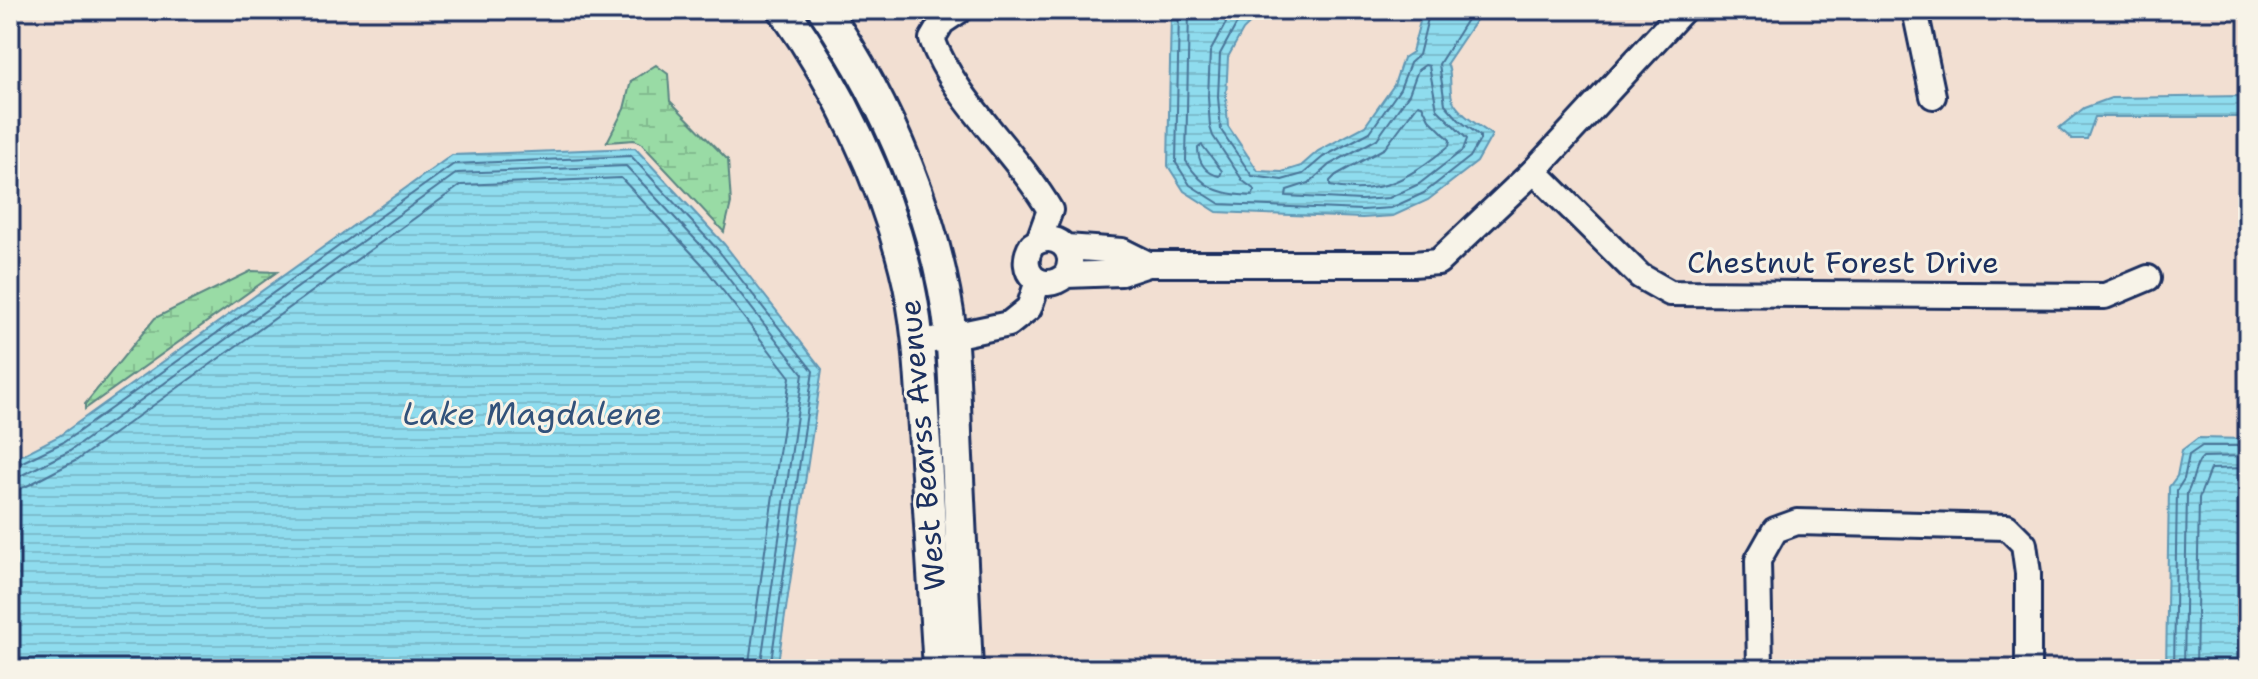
<svg xmlns="http://www.w3.org/2000/svg" width="2258" height="679" viewBox="0 0 2258 679" font-family="'Shantell Sans',sans-serif">
<defs>
<pattern id="wetland-marsh" width="20" height="14" patternUnits="userSpaceOnUse" patternTransform="scale(2)"><rect width="20" height="14" fill="#99dba5"/><path d="M1 5h8M5 5V1M11 12h8M15 12V8" fill="none" stroke="#83bc90"/></pattern>
<pattern id="water-rules" width="6" height="5" patternUnits="userSpaceOnUse" patternTransform="scale(2)"><rect width="6" height="5" fill="#8fdcee"/><path d="M0 2.5h6" fill="none" stroke="#7bbdce"/></pattern>
</defs>
<rect width="100%" height="100%" fill="#f2dfd2"/>
<filter id="ink" filterUnits="userSpaceOnUse"><feTurbulence type="fractalNoise" baseFrequency=".0125" numOctaves="2"/><feDisplacementMap in="SourceGraphic" scale="16" xChannelSelector="R" yChannelSelector="G"/><feConvolveMatrix kernelMatrix="1 2 1 2 8 2 1 2 1" color-interpolation-filters="sRGB"/></filter>
<g filter="url(#ink)">
<!-- wetland -->
<g fill="url(#wetland-marsh)" stroke="#5a8582" stroke-width="2">
<polygon points="656,65 668,74 670,101 728,160 731,203 724,232 641,143 634,140 607,142 624,109 631,81"/>
<polygon points="251,271 277,272 85,409 85,404 155,318"/>
</g>
<!-- water -->
<g fill="url(#water-rules)" stroke="#6197b4" stroke-width="2">
<path d="M1171,10H1264L1243,30L1228,57L1226,97L1228,126L1258,171L1282,172L1301,166L1318,151L1365,126L1394,85L1403,58L1412,52L1423,10H1485L1478,17L1447,63C1453,75 1448,90 1453,101C1460,115 1480,126 1492,135L1477,162L1428,200L1393,216L1362,218L1217,212L1184,191L1168,166Z"/>
<polygon points="2243,96 2248,98 2248,117 2095,117 2087,139 2072,139 2059,128 2084,108 2111,98"/>
<polygon points="635,148 724,244 822,369 777,669 10,669 10,461 59,436 452,155"/>
<polygon points="2198,438 2248,439 2248,669 2166,669 2169,487 2177,476 2182,450"/>
</g>
<g fill="none" stroke-linecap="round" stroke-linejoin="round">
<!-- shore -->
<g stroke="#497498" stroke-width="2">
<polyline points="1179,10 1176,163 1190,185 1220,204 1362,210 1391,208 1424,193 1470,157 1480,140 1480,136 1459,120 1445,104 1439,64 1473,10"/>
<path d="M1189,10L1186,161C1204,190 1220,194 1252,196L1255,190L1243,181L1213,136L1210,127L1208,97L1210,52L1227,21L1238,10"/>
<polyline points="1253,10 1236,25 1220,54 1218,97 1221,130 1252,176 1282,180 1303,174 1323,157 1370,132 1400,89 1410,63 1419,55 1430,10"/>
<polygon points="1425,65 1429,66 1437,109 1467,139 1463,150 1419,184 1389,198 1361,200 1286,196 1287,190 1309,183 1329,165 1377,139 1409,94 1418,70"/>
<path d="M1418,104L1422,105L1429,119L1450,140L1449,146C1411,176 1381,198 1330,186V181L1336,175L1385,148Z"/>
<path d="M1202,145L1222,171L1220,176C1206,174 1198,162 1198,148Z"/>
<polyline points="10,468 64,442 454,164 631,156 718,250 813,371 770,669"/>
<polyline points="10,478 20,476 70,451 457,173 626,166 711,256 803,374 760,669"/>
<polyline points="10,490 25,487 77,460 461,185 621,178 702,264 790,377 748,669"/>
<polyline points="2174,669 2177,490 2184,479 2189,455 2202,446 2248,446"/>
<path d="M2184,669L2187,493C2194,482 2194,464 2203,457L2248,456"/>
<polyline points="2196,669 2199,498 2210,469 2248,468"/>
</g>
<!-- minor casing -->
<g stroke="#1b2f5e" stroke-width="30">
<g id="minor">
<path d="M960,10L942,22L932,39C954,100 1016,152 1050,210L1039,240"/>
<polyline points="1915,10 1933,96"/>
<polyline points="1534,171 1640,276 1670,293 2105,296 2148,278"/>
<polyline points="1148,264 1413,264 1438,262 1534,171 1683,10"/>
<path d="M1066,275C1080,251 1055,228 1032,245C1015,272 1042,296 1066,275L1121,273L1148,264L1122,251L1066,247"/>
<polyline points="919,343 1009,324 1029,308 1038,281"/>
<polyline points="1760,669 1758,560 1775,530 1797,522 2007,527 2024,544 2028,573 2028,669"/>
</g>
</g>
<!-- major casing -->
<g stroke="#1b2f5e" stroke-width="36">
<g id="major">
<path d="M784,10C840,90 881,174 905,268C920,326 921,385 925,444C930,519 934,594 939,669"/>
<path d="M824,10C888,104 938,221 951,335C955,375 955,416 957,457C960,527 963,598 967,669"/>
</g>
</g>
<!-- minor -->
<use href="#minor" stroke="#f7f3e8" stroke-width="24"/>
<!-- major -->
<use href="#major" stroke="#f7f3e8" stroke-width="30"/>
</g>
</g>
<g text-anchor="middle" dominant-baseline="central" stroke-width="6" stroke-linejoin="round" paint-order="stroke">
<!-- street labels -->
<g font-size="30" fill="#1b2f5e" stroke="#f7f3e8">
<text x="1843" y="262">Chestnut Forest Drive</text>
<text transform="translate(922 445) rotate(-95)">West Bearss Avenue</text>
</g>
<!-- water labels -->
<g font-size="32" font-style="italic" fill="#32527b" stroke="#f7f3e8">
<text x="532" y="413">Lake Magdalene</text>
</g>
</g>
<!-- margin -->
<rect width="2258" height="679" fill="none" stroke="#f7f3e8" stroke-width="40"/>
<rect x="20" y="20" width="2218" height="639" fill="none" stroke="#1b2f5e" stroke-width="3" filter="url(#ink)"/>
</svg>
